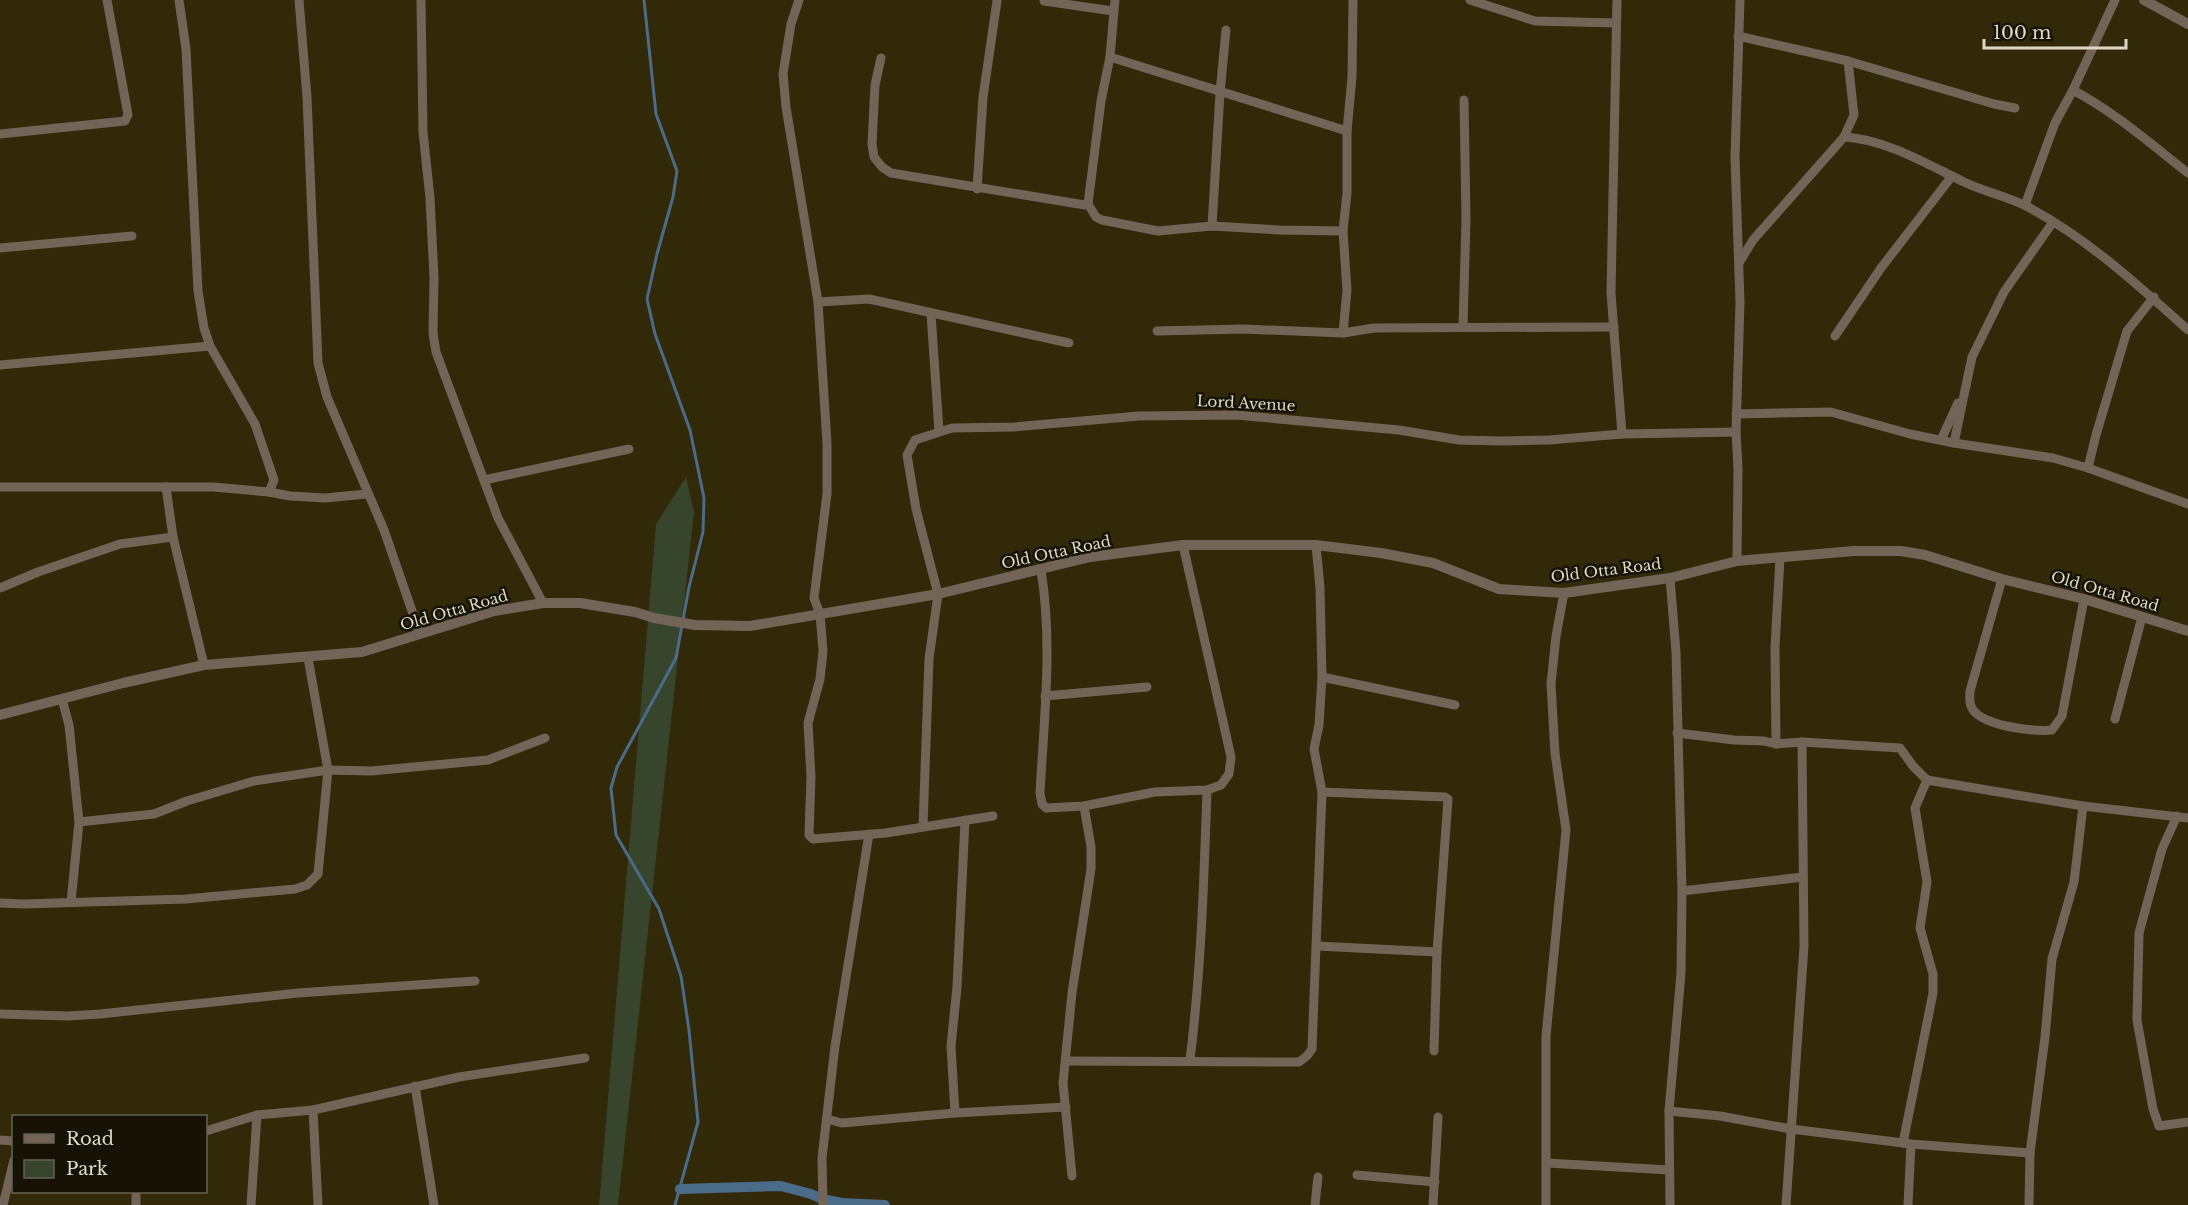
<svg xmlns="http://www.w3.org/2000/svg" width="2188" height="1205" viewBox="0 0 2188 1205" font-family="'Libre Baskerville',serif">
<rect width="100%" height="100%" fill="#322908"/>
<!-- green -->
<polygon fill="#36452b" points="686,477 694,512 618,1205 599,1205 656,524"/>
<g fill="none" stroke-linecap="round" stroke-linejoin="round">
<!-- stream -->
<polyline stroke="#4a6c88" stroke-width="3" points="644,0 656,114 677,171 673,197 657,254 647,299 655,334 690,430 704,498 703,532 689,587 676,658 617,767 611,788 616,835 659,909 681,976 689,1030 698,1122 675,1205"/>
<!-- canal -->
<polyline stroke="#4a6c88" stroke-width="10" points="680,1189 781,1186 811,1194 822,1199 842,1203 885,1205"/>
<!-- minor -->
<g stroke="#736458" stroke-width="9">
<polyline points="179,0 186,49 198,291 204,328 210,346 255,424 274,480 269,492"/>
<polyline points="299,0 307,97 318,363 327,397 384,530 420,634"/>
<polyline points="421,0 423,132 430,198 434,277 433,333 436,352 498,518 543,603"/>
<polyline points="799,0 791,24 783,74 786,107 818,302 827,443 827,494 814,598 820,614 823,651 820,679 808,723 811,777 809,835 813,839 886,833 993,816"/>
<polyline points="1470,0 1535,21 1616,23"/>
<polyline points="1617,0 1611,293 1622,434"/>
<polyline points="1044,1 1113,11"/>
<polyline points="1738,36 1848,61 1994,104 2015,108"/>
<polyline points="1110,57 1347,131"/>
<polyline points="881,58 875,85 872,144 874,157 882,167 891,173 1085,205 1088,204 1096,217 1102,220 1158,231 1212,226 1279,230 1343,231"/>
<path d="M2073,90C2114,112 2151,144 2188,173"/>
<polyline points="0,134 125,121 128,115 107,0"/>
<polyline points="1844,137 1854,115 1848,61"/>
<polyline points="977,189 983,97 997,1"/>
<polyline points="1088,204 1101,101 1110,57 1115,0"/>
<polyline points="2025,205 2055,123 2073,90 2115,0"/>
<polyline points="1212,226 1220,93 1226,30"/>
<polyline points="0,248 132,236"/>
<path d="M1739,263L1753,240L1844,137C1885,139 1927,164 1964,182C1984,192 2008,196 2028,207C2088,239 2138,285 2188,330"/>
<polyline points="818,302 869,299 1069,343"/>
<polyline points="931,314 939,431"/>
<polyline points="1463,327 1466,219 1464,100"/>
<polyline points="1157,331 1244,329 1343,333 1374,328 1614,327"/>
<polyline points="1343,333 1347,290 1343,231 1347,193 1347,131 1352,77 1353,0"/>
<polyline points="1835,336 1881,268 1952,176"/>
<polyline points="0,365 210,346"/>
<polyline points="1736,414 1831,412 1910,434 1954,443 2053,458 2088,468 2188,504"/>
<polyline points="1941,440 1958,403"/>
<polyline points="1954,443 1972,357 2004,292 2053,222"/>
<polyline points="2088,468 2096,435 2127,331 2154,297"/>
<polyline points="484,480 629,449"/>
<polyline points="0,487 213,487 269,492 290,496 325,498 367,494"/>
<polyline points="166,487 173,537 204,665"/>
<polyline points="1737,561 1738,468 1736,432 1740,302 1735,157 1740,0"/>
<path d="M1041,570C1053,643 1044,719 1040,793L1042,804L1046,808L1084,806L1155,792L1207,790L1221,785L1229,774L1231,757L1183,545"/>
<path d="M2002,579L1970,691C1970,695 1969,702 1971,706C1978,726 2034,732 2052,730L2062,716L2084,599"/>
<polyline points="0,588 38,572 120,544 173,537"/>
<polyline points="1322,677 1455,705"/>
<polyline points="1045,696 1147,687"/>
<polyline points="62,699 69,725 79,822 71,902"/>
<polyline points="2115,719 2142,617"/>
<polyline points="1677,733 1734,740 1764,741 1776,744 1802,742 1900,748 1913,766 1927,780 2083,806 2188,818"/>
<polyline points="1776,744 1775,647 1780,558"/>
<polyline points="1322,792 1445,797 1448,799 1437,952 1434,1051"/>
<polyline points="2177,816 2162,849 2139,933 2137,1020 2153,1109 2159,1126 2188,1122"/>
<polyline points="79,822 154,814 187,801 254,781 328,770 371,771 488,760 545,738"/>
<polyline points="923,826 929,659 938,594 916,509 907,455 915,440 952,428 1014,427 1139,416 1236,415 1399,430 1459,440 1501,441 1549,440 1622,434 1736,432"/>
<polyline points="1682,891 1803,877"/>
<polyline points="0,903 24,904 186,899 295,889 307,885 318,874 328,770 308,658"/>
<polyline points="1317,946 1437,952"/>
<polyline points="0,1014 68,1016 100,1014 298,993 475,981"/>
<path d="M1190,1060C1201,971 1204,880 1207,790"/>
<polyline points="1066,1061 1299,1062 1307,1056 1312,1049 1322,792 1314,749 1319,725 1322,677 1320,588 1316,545"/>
<polyline points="415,1086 434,1205"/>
<polyline points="313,1110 318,1205"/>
<polyline points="1669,1111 1720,1116 1791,1129 1911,1144 2030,1153"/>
<polyline points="955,1113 951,1046 957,987 965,820"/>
<polyline points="827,1119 842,1123 955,1113 1066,1107"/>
<polyline points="206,1131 257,1115 313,1110 459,1077 585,1058"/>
<polyline points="0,1140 14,1141"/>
<polyline points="1903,1143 1933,993 1933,974 1920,928 1927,882 1915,808 1927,780"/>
<polyline points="1547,1163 1669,1170"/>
<polyline points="1357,1175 1435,1182"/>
<polyline points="1072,1176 1063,1083 1072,993 1091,869 1091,847 1084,806"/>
<polyline points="3,1205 14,1160"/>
<polyline points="136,1205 136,1192"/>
<polyline points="251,1205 257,1115"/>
<polyline points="823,1205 822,1158 835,1046 869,834"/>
<polyline points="1315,1205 1318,1177"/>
<polyline points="1433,1205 1438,1117"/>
<polyline points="1546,1205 1546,1036 1566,830 1555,753 1551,684 1556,636 1564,593"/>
<polyline points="1670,1205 1669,1111 1681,973 1682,891 1676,652 1670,578"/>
<polyline points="1786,1205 1804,946 1802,742"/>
<polyline points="1908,1205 1911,1144"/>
<polyline points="2029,1205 2030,1153 2045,1037 2052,959 2074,882 2083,806"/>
</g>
<!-- tertiary -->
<g stroke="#736458" stroke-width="10">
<polyline points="2144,0 2188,24"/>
<polyline points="0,715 123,683 204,665 362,652 494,611 543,603 580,603 635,612 654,618 695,625 750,626 938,594 1090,557 1183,545 1316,545 1381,553 1433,563 1499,589 1564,593 1670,578 1737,561 1854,551 1901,551 1925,555 2002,579 2084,599 2188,631"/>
</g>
</g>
<g text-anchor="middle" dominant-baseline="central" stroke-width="5" stroke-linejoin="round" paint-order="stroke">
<!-- street labels -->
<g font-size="15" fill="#ded9c7" stroke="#161206">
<text transform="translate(1246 403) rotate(3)">Lord Avenue</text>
<text transform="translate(1056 552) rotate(-12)">Old Otta Road</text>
<text transform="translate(1606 570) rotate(-7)">Old Otta Road</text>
<text transform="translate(2105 591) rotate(16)">Old Otta Road</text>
<text transform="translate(454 610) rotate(-16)">Old Otta Road</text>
</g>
</g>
<!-- legend -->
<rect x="12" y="1115" width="195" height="78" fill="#161206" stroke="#666253" stroke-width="1.5"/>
<rect x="24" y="1134" width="30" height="9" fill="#736458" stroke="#666253" stroke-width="1.5"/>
<text x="66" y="1145" font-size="18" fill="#ded9c7">Road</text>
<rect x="24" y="1160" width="30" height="18" fill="#36452b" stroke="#666253" stroke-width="1.5"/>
<text x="66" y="1175" font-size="18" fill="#ded9c7">Park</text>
<!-- scale -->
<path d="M1984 39v9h142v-9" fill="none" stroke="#ded9c7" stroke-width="3"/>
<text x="1993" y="39" font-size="18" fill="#ded9c7" stroke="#161206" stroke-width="4.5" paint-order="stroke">100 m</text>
</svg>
